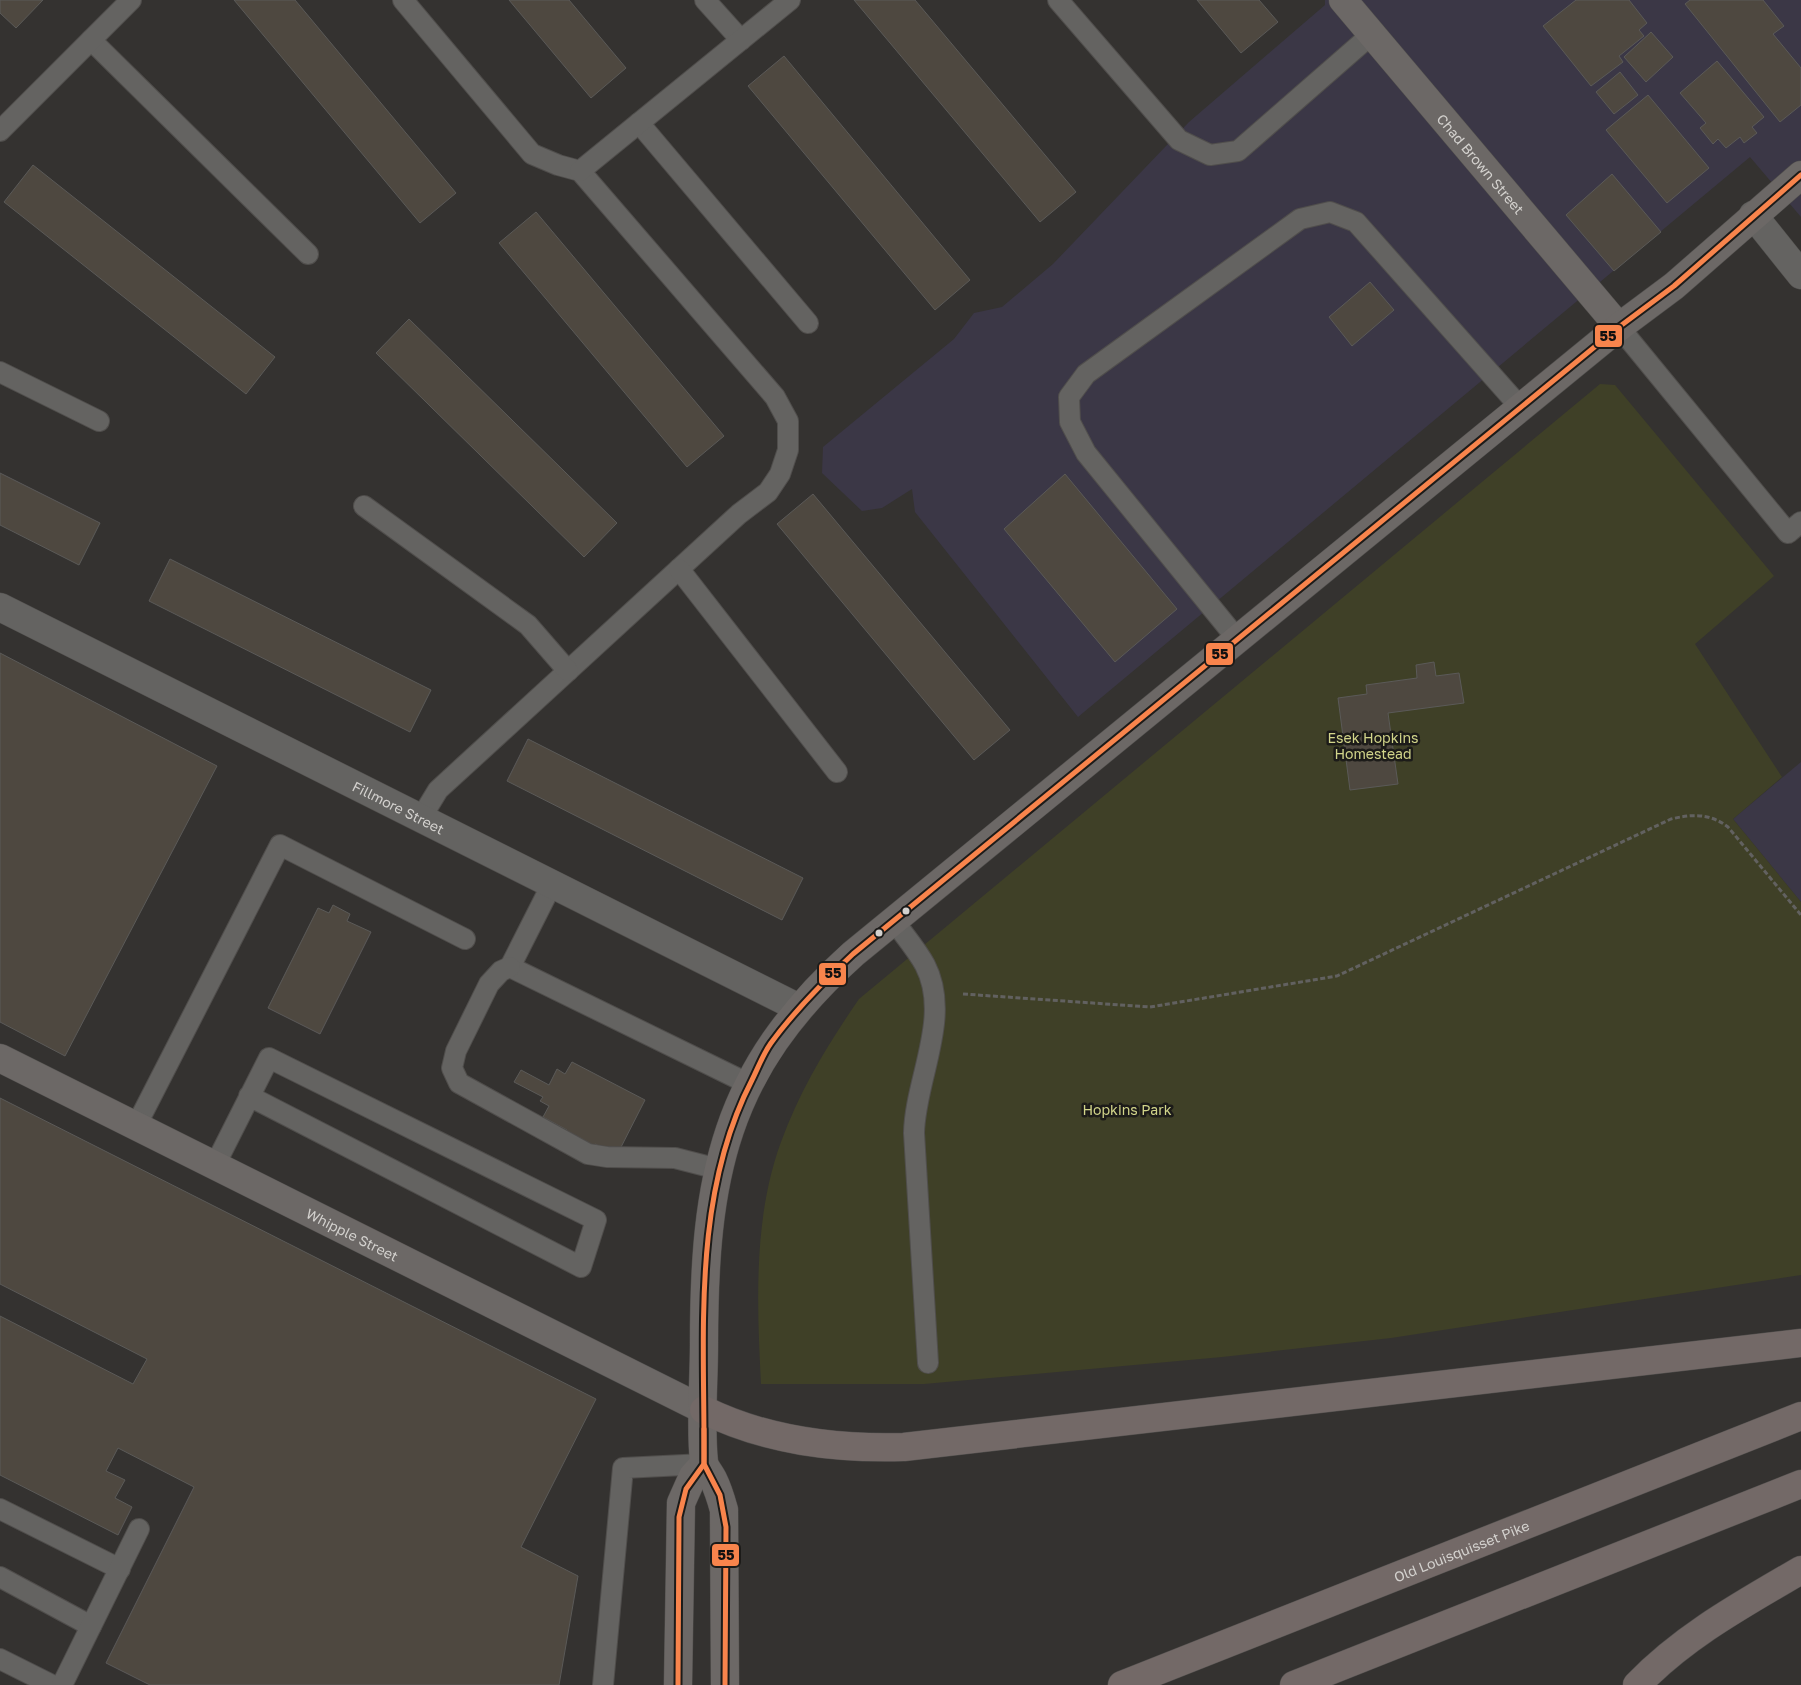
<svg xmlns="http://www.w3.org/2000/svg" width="1801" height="1685" viewBox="0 0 1801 1685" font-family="'Golos Text',sans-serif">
<rect width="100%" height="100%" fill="#343230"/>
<!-- commercial -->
<g fill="#3b3746">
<polygon points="1325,0 1801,0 1801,217 1750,157 1078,717 915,512 912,489 882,508 862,511 822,473 823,447 954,339 974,313 1002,307 1053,264 1189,122 1325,5"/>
<polygon points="1801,762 1801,902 1733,819"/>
</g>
<!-- green -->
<path fill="#3f4027" d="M1600,384L1615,385L1774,576L1695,644L1782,777L1733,819L1801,902V1275L1391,1338L1222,1357L924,1384H761C757,1305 753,1218 781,1142C800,1090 828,1044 859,999Z"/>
<!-- building -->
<g fill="#4e4840" stroke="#5b5a58">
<polygon points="0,0 43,0 16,28 0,13"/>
<polygon points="234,0 295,0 456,193 420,223"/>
<polygon points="509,0 569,0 626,68 591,98"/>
<polygon points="854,0 915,0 1076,192 1040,222"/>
<polygon points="1197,0 1259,0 1278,22 1241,53"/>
<polygon points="1576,0 1629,0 1647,23 1639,30 1644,36 1619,56 1623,62 1591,86 1543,26"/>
<polygon points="1690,0 1763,0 1784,26 1773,34 1801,68 1801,105 1780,122 1685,4"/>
<polygon points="1651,32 1673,57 1646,82 1624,57"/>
<polygon points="784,56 970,280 935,310 748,86"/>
<polygon points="1717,61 1764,117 1752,127 1757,133 1744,143 1740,137 1726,148 1718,139 1713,144 1700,128 1706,123 1680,93"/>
<polygon points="1620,72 1638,95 1614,114 1596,92"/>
<polygon points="1648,95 1709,168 1667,203 1606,130"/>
<polygon points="33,165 275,357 246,394 4,202"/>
<polygon points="1612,174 1661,232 1614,271 1566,215"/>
<polygon points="536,212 724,436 687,467 499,243"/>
<polygon points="1370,282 1394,310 1352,346 1329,317"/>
<polygon points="409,319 617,523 584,557 376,353"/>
<polygon points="0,473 100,523 79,565 0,525"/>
<polygon points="1065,474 1177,609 1115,662 1004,529"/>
<polygon points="813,494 1010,730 974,760 777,524"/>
<polygon points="170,559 431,690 410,732 149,601"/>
<polygon points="0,653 217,766 65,1056 0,1022"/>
<polygon points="1434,662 1436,676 1459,673 1464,703 1388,713 1398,784 1350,790 1338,698 1367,694 1366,685 1417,678 1416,665"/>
<polygon points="528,739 803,878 782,920 507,781"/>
<polygon points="333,905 350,914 347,921 371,932 320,1034 268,1008 318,908 329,913"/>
<polygon points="572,1062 645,1100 617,1155 595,1144 593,1147 565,1133 567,1130 543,1117 549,1106 540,1101 543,1097 514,1082 521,1070 549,1085 557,1069 565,1074"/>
<polygon points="0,1098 596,1399 521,1547 578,1576 559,1685 150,1685 106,1663 194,1487 118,1448 106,1471 125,1480 115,1498 132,1507 118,1535 0,1475 0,1316 133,1384 147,1359 0,1284"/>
</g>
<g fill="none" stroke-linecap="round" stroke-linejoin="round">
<!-- lane casing -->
<g stroke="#504e4c" stroke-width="22">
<g id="lane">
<polyline points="403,0 532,154 558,165 580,171 775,397 788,421 788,450 780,474 768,492 739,514 438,790 421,818"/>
<polyline points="705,0 741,40"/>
<polyline points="1058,0 1179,140 1210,155 1238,151 1372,34"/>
<polyline points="91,40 308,254"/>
<polyline points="639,123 808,323"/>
<polyline points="0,131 131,0"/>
<polyline points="580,171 790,0"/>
<polyline points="1619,327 1788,533 1801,522"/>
<polyline points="0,372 99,421"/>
<polyline points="364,506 528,625 568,671"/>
<polyline points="679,569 837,772"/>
<polyline points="1238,640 1086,453 1070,422 1069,397 1086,374 1300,219 1330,212 1356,222 1521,408"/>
<polyline points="552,884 510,967 749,1084"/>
<path d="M894,921C904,935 917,950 925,965C952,1017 915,1079 914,1133L928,1363"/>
<polyline points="510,967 501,971 489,984 456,1051 452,1068 459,1083 588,1154 607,1157 675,1158 718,1169"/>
<polyline points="136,1126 280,845 465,939"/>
<polyline points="215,1165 269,1058 596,1220 581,1267 249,1096"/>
<polyline points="0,1509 120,1569"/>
<polyline points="0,1577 91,1626"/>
<polyline points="0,1659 52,1685"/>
<polyline points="62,1685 139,1529"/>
<polyline points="603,1685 623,1468 704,1464"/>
</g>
</g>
<!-- street casing -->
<g stroke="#504e4c" stroke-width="29">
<g id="street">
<polyline points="1753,215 1801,275"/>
<path id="s1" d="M0,607L799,1008"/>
</g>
</g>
<!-- secondary casing -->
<g stroke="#504e4c" stroke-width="29">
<g id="secondary">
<path id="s2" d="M1343,0L1619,327"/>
<path id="s3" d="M0,1058L704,1410"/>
<polyline points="678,1685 681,1503 693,1476 704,1464"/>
<path d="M725,1685L724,1510C721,1499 718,1489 713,1479C710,1473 705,1468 704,1462C700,1426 704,1382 704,1345C704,1177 723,1071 853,954L1619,327L1674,286L1801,175"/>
</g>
</g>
<!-- highway casing -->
<g stroke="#504e4c" stroke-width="29">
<g id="highway">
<path d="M704,1410C767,1441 835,1449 904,1447L1801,1343"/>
<path id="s4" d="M1122,1685L1801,1416"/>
<polyline points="1294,1685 1801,1484"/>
<path d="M1637,1685C1684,1636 1743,1604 1801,1570"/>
</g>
</g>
<!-- path -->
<path stroke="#626160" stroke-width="3" stroke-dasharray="5 2.5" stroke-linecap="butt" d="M963,994L1150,1007L1337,976L1671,819C1692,814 1710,813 1728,827L1801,915"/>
<!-- lane -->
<use href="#lane" stroke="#646361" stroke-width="20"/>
<!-- street -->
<use href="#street" stroke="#646361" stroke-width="28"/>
<!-- secondary -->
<use href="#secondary" stroke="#6c6866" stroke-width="28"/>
<!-- highway -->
<use href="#highway" stroke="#736967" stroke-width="28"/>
<!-- bus-1 casing -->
<g stroke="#1c1b19" stroke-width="9">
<g id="bus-1">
<polyline points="704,1429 704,1464 720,1495 726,1527 725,1685"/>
<path d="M678,1685L679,1517L686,1489L704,1464C705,1336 691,1198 752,1080C758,1068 763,1054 771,1043C795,1010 823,982 853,954L1619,327L1674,286L1801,175"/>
</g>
</g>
<!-- bus-1 -->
<use href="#bus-1" stroke="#f8844c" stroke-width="5"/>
</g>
<!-- markers -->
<g fill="#d3d1ce" stroke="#1c1b19" stroke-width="2">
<circle cx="906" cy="911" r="4.5"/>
<circle cx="879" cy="933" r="4.5"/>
</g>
<g text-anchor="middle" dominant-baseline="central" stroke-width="5" stroke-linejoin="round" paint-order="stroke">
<!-- street labels -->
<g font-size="14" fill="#d3d1ce" stroke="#1c1b19">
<text stroke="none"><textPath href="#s2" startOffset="214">Chad Brown Street</textPath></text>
<text stroke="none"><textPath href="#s1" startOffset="446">Fillmore Street</textPath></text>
<text stroke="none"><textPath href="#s3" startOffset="394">Whipple Street</textPath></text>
<text stroke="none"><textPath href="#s4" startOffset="365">Old Louisquisset Pike</textPath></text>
</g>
<!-- park labels -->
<g font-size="14" fill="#d2d58a" stroke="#1c1b19">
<text x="1373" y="737">Esek Hopkins<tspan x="1373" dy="16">Homestead</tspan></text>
<text x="1127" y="1109">Hopkins Park</text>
</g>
</g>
<g stroke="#1c1b19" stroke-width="2">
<rect x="1594" y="324" width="29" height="24" rx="5" fill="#f8844c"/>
<rect x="1205" y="642" width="29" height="24" rx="5" fill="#f8844c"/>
<rect x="818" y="962" width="29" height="24" rx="5" fill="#f8844c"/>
<rect x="711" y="1543" width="29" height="24" rx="5" fill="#f8844c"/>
</g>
<g font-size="14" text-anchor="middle" font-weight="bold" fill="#111">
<text x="1608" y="341">55</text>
<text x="1220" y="659">55</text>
<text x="833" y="978">55</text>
<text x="726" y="1560">55</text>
</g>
</svg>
